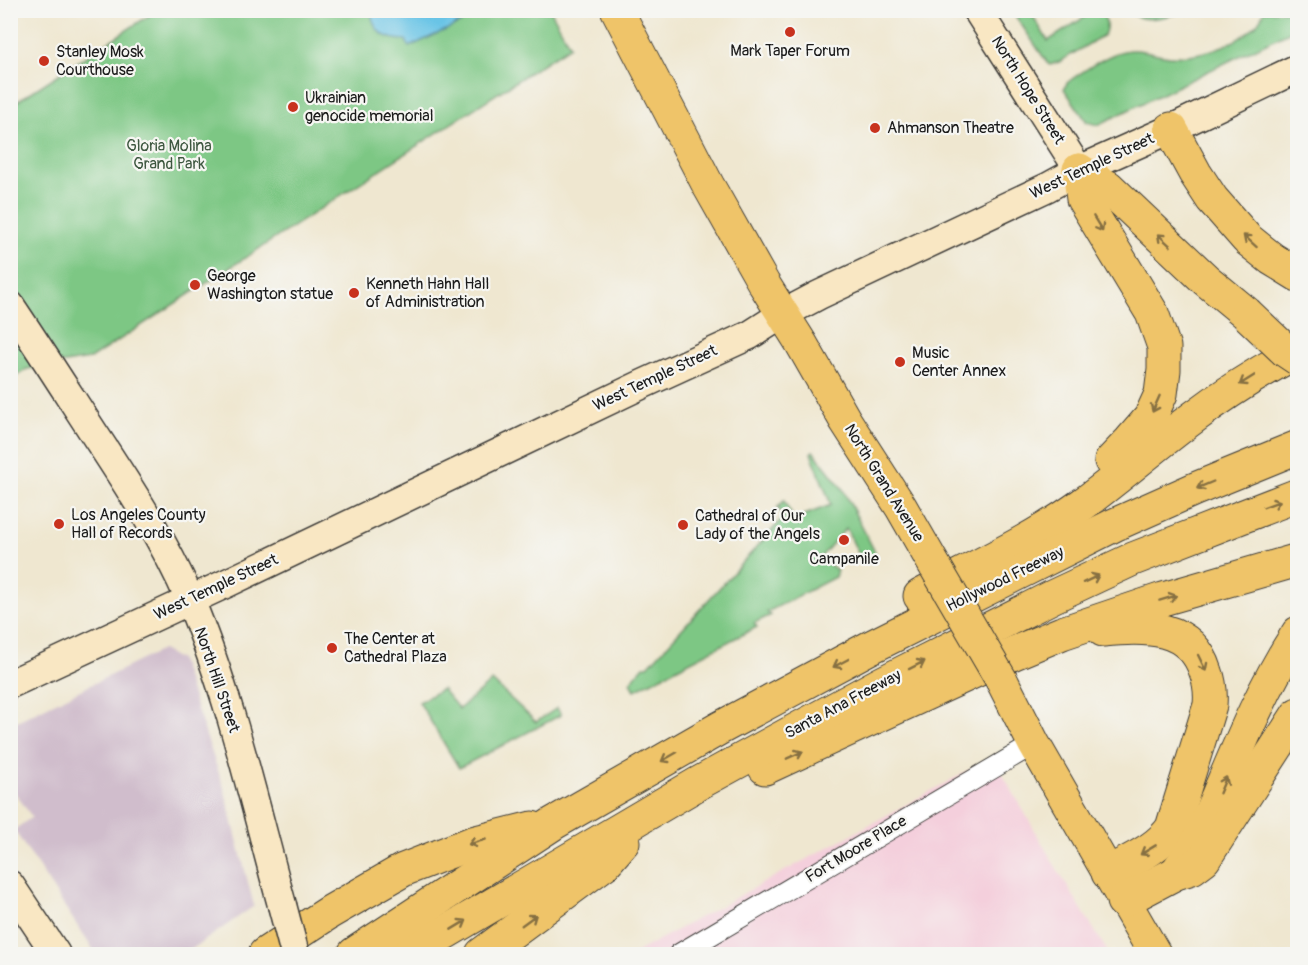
<svg xmlns="http://www.w3.org/2000/svg" width="1308" height="965" viewBox="0 0 1308 965" font-family="Pangolin,sans-serif">
<rect width="100%" height="100%" fill="#f6f6f2"/>
<filter id="ink" filterUnits="userSpaceOnUse"><feTurbulence type="fractalNoise" baseFrequency=".0167" numOctaves="2"/><feDisplacementMap in="SourceGraphic" scale="12" xChannelSelector="R" yChannelSelector="G"/><feConvolveMatrix kernelMatrix="1 2 1 2 8 2 1 2 1" color-interpolation-filters="sRGB"/></filter>
<filter id="wash" filterUnits="userSpaceOnUse"><feTurbulence type="fractalNoise" baseFrequency=".008" numOctaves="4" result="noise"/><feDisplacementMap in="SourceGraphic" scale="24" xChannelSelector="R" yChannelSelector="G"/><feGaussianBlur stdDeviation="1.35" result="paint"/><feColorMatrix in="noise" values="0 0 0 0 0 0 0 0 0 0 0 0 0 0 0 0 0 1.4 0 .05"/><feComposite in="paint" operator="in"/></filter>
<g filter="url(#wash)">
<rect width="100%" height="100%" fill="#efe7d0"/>
<!-- built -->
<polygon fill="#f4cfdc" points="993,757 1051,859 1109,954 633,954"/>
<!-- industrial -->
<polygon fill="#d0bdcc" points="162,650 180,660 224,788 254,906 185,954 96,954 14,830 32,817 11,787 11,724"/>
<!-- green -->
<g fill="#7dc784" stroke="#4c7250" stroke-width="1.5">
<polygon points="156,11 551,11 570,46 90,359 27,369 11,380 10,106"/>
<path d="M1012,11H1030L1048,41L1094,11H1100C1106,20 1109,23 1104,35L1059,62L1050,65L1048,64Z"/>
<path d="M1130,11H1187C1171,15 1140,26 1130,11Z"/>
<path d="M1264,11H1297V28L1098,125L1087,122L1064,89L1067,83L1072,79C1087,69 1106,55 1124,51C1140,47 1155,55 1170,56C1200,58 1254,41 1264,11Z"/>
<polygon points="813,451 842,488 876,554 869,559 858,553 846,528 820,558 837,570 835,577 767,612 771,615 754,623 757,627 635,690 630,682 644,666 648,666 785,516 777,508 784,501 794,519 831,505 811,453"/>
<polygon points="492,681 536,722 557,708 561,715 459,768 419,702 442,689 459,709"/>
</g>
<!-- water -->
<path fill="#69c4e6" stroke="#427081" stroke-width="1.5" d="M371,11H455L461,23L409,47L406,40C385,40 373,32 371,11Z"/>
</g>
<g filter="url(#ink)">
<g fill="none" stroke-linecap="round" stroke-linejoin="round">
<!-- minor casing -->
<g stroke="#3c3a37" stroke-width="22">
<polyline id="minor" points="679,954 1034,744"/>
</g>
<!-- secondary casing -->
<g stroke="#3c3a37" stroke-width="31">
<g id="secondary">
<polyline points="977,10 1079,170"/>
<path d="M10,305C39,348 67,392 95,435C130,488 165,542 190,600C231,698 254,803 282,905"/>
<polyline points="10,684 225,584 643,384 750,335 783,314 819,295 1048,187 1079,170 1171,129 1298,68"/>
<polyline points="10,885 56,954"/>
</g>
</g>
<!-- primary casing -->
<g stroke="#3c3a37" stroke-width="34">
<g id="primary">
<polyline points="617,10 708,185 764,284 801,343 845,420 901,507 936,568"/>
<polyline points="1002,681 1034,744 1155,954"/>
</g>
</g>
<!-- motorway casing -->
<g stroke="#3c3a37" stroke-width="35">
<g id="motorway">
<polyline points="1171,129 1195,173 1212,199 1247,239 1272,259 1298,275"/>
<polyline points="1079,170 1083,199 1152,313 1164,347 1164,370 1161,394 1150,418 1130,441 1111,461"/>
<polyline points="1079,170 1108,187 1206,280 1246,313"/>
<path d="M920,596C975,567 1032,541 1083,504C1121,476 1156,445 1194,417C1227,392 1261,371 1298,351"/>
<path d="M1103,630C1145,626 1191,624 1206,672C1210,683 1211,694 1210,705L1172,828C1157,850 1130,860 1108,873"/>
<polyline points="765,768 1014,653 1062,633 1163,599 1298,560"/>
<path d="M1176,873L1194,849L1201,835C1231,766 1257,696 1298,633"/>
<polyline points="1123,901 1176,873 1192,868 1204,859 1298,714"/>
<polyline points="265,954 330,912 403,870 472,843 532,828"/>
<polyline points="354,954 554,823 720,728 869,648 1114,525 1195,489 1298,447"/>
<polyline points="409,954 699,783 882,683 1054,596 1133,559 1298,495"/>
<polyline points="482,954 604,864 623,842"/>
</g>
</g>
<!-- minor -->
<use href="#minor" stroke="#fff" stroke-width="20"/>
<!-- secondary -->
<use href="#secondary" stroke="#f9e7c3" stroke-width="28"/>
<!-- primary -->
<use href="#primary" stroke="#efc469" stroke-width="32"/>
<!-- motorway -->
<use href="#motorway" stroke="#efc469" stroke-width="33"/>
<!-- secondary-bridge casing -->
<g stroke="#3c3a37" stroke-width="31" stroke-linecap="butt">
<polyline id="secondary-bridge" points="282,905 295,954"/>
</g>
<!-- primary-bridge casing -->
<g stroke="#3c3a37" stroke-width="34" stroke-linecap="butt">
<polyline id="primary-bridge" points="936,568 1002,681"/>
</g>
<!-- motorway-bridge casing -->
<g stroke="#3c3a37" stroke-width="35" stroke-linecap="butt">
<polyline id="motorway-bridge" points="1246,313 1286,351 1298,359"/>
</g>
<!-- secondary-bridge -->
<use href="#secondary-bridge" stroke="#f9e7c3" stroke-width="28"/>
<!-- primary-bridge -->
<use href="#primary-bridge" stroke="#efc469" stroke-width="32"/>
<!-- motorway-bridge -->
<use href="#motorway-bridge" stroke="#efc469" stroke-width="33"/>
</g>
<!-- one-way arrows -->
<defs><path id="oneway-shaft" d="M-6 0H5M1.5-3L5.5 0L1.5 3" fill="none" stroke-width="1.6" stroke-linecap="round" stroke-linejoin="round" transform="scale(1.5)"/></defs>
<g stroke="#867042">
<use href="#oneway-shaft" transform="translate(1098 224) rotate(59)"/>
<use href="#oneway-shaft" transform="translate(1164 240) rotate(-137)"/>
<use href="#oneway-shaft" transform="translate(1250 241) rotate(-138)"/>
<use href="#oneway-shaft" transform="translate(1247 380) rotate(148)"/>
<use href="#oneway-shaft" transform="translate(1156 404) rotate(114)"/>
<use href="#oneway-shaft" transform="translate(1205 485) rotate(157)"/>
<use href="#oneway-shaft" transform="translate(1272 504) rotate(-21)"/>
<use href="#oneway-shaft" transform="translate(1091 579) rotate(-25)"/>
<use href="#oneway-shaft" transform="translate(1168 598) rotate(-17)"/>
<use href="#oneway-shaft" transform="translate(841 663) rotate(152)"/>
<use href="#oneway-shaft" transform="translate(1202 663) rotate(64)"/>
<use href="#oneway-shaft" transform="translate(917 665) rotate(-27)"/>
<use href="#oneway-shaft" transform="translate(795 755) rotate(-24)"/>
<use href="#oneway-shaft" transform="translate(669 757) rotate(150)"/>
<use href="#oneway-shaft" transform="translate(1223 785) rotate(-67)"/>
<use href="#oneway-shaft" transform="translate(477 842) rotate(164)"/>
<use href="#oneway-shaft" transform="translate(1148 850) rotate(149)"/>
<use href="#oneway-shaft" transform="translate(529 920) rotate(-36)"/>
<use href="#oneway-shaft" transform="translate(459 925) rotate(-31)"/>
</g>
</g>
<!-- markers -->
<g fill="#c8321e" stroke="#f6f6f2" stroke-width="2">
<circle cx="790" cy="32" r="6"/>
<circle cx="44" cy="61" r="6"/>
<circle cx="293" cy="107" r="6"/>
<circle cx="875" cy="128" r="6"/>
<circle cx="195" cy="285" r="6"/>
<circle cx="354" cy="293" r="6"/>
<circle cx="900" cy="362" r="6"/>
<circle cx="59" cy="524" r="6"/>
<circle cx="683" cy="525" r="6"/>
<circle cx="844" cy="540" r="6"/>
<circle cx="332" cy="648" r="6"/>
</g>
<g text-anchor="middle" dominant-baseline="central" stroke-width="4.5" stroke-linejoin="round" paint-order="stroke">
<!-- poi labels -->
<g font-size="16" fill="#1c1c1c" stroke="#f6f6f2" text-anchor="start">
<text x="790" y="51" text-anchor="middle">Mark Taper Forum</text>
<text x="56" y="52">Stanley Mosk<tspan x="56" dy="18">Courthouse</tspan></text>
<text x="305" y="98">Ukrainian<tspan x="305" dy="18">genocide memorial</tspan></text>
<text x="887" y="128">Ahmanson Theatre</text>
<text x="207" y="276">George<tspan x="207" dy="18">Washington statue</tspan></text>
<text x="366" y="284">Kenneth Hahn Hall<tspan x="366" dy="18">of Administration</tspan></text>
<text x="912" y="353">Music<tspan x="912" dy="18">Center Annex</tspan></text>
<text x="71" y="515">Los Angeles County<tspan x="71" dy="18">Hall of Records</tspan></text>
<text x="695" y="516">Cathedral of Our<tspan x="695" dy="18">Lady of the Angels</tspan></text>
<text x="844" y="559" text-anchor="middle">Campanile</text>
<text x="344" y="639">The Center at<tspan x="344" dy="18">Cathedral Plaza</tspan></text>
</g>
<!-- street labels -->
<g font-size="16" fill="#1c1c1c" stroke="#f6f6f2">
<text transform="translate(1028 90) rotate(58)">North Hope Street</text>
<text transform="translate(1092 166) rotate(-25)">West Temple Street</text>
<text transform="translate(655 378) rotate(-25)">West Temple Street</text>
<text transform="translate(884 483) rotate(58)">North Grand Avenue</text>
<text transform="translate(1005 579) rotate(-26)">Hollywood Freeway</text>
<text transform="translate(216 587) rotate(-25)">West Temple Street</text>
<text transform="translate(217 680) rotate(71)">North Hill Street</text>
<text transform="translate(843 704) rotate(-28)">Santa Ana Freeway</text>
<text transform="translate(856 849) rotate(-31)">Fort Moore Place</text>
</g>
<!-- park labels -->
<g font-size="16" fill="#3e5840" stroke="#f6f6f2">
<text x="169" y="146">Gloria Molina<tspan x="169" dy="18">Grand Park</tspan></text>
</g>
</g>
<!-- margin -->
<rect width="1308" height="965" fill="none" stroke="#f6f6f2" stroke-width="36"/>
</svg>
